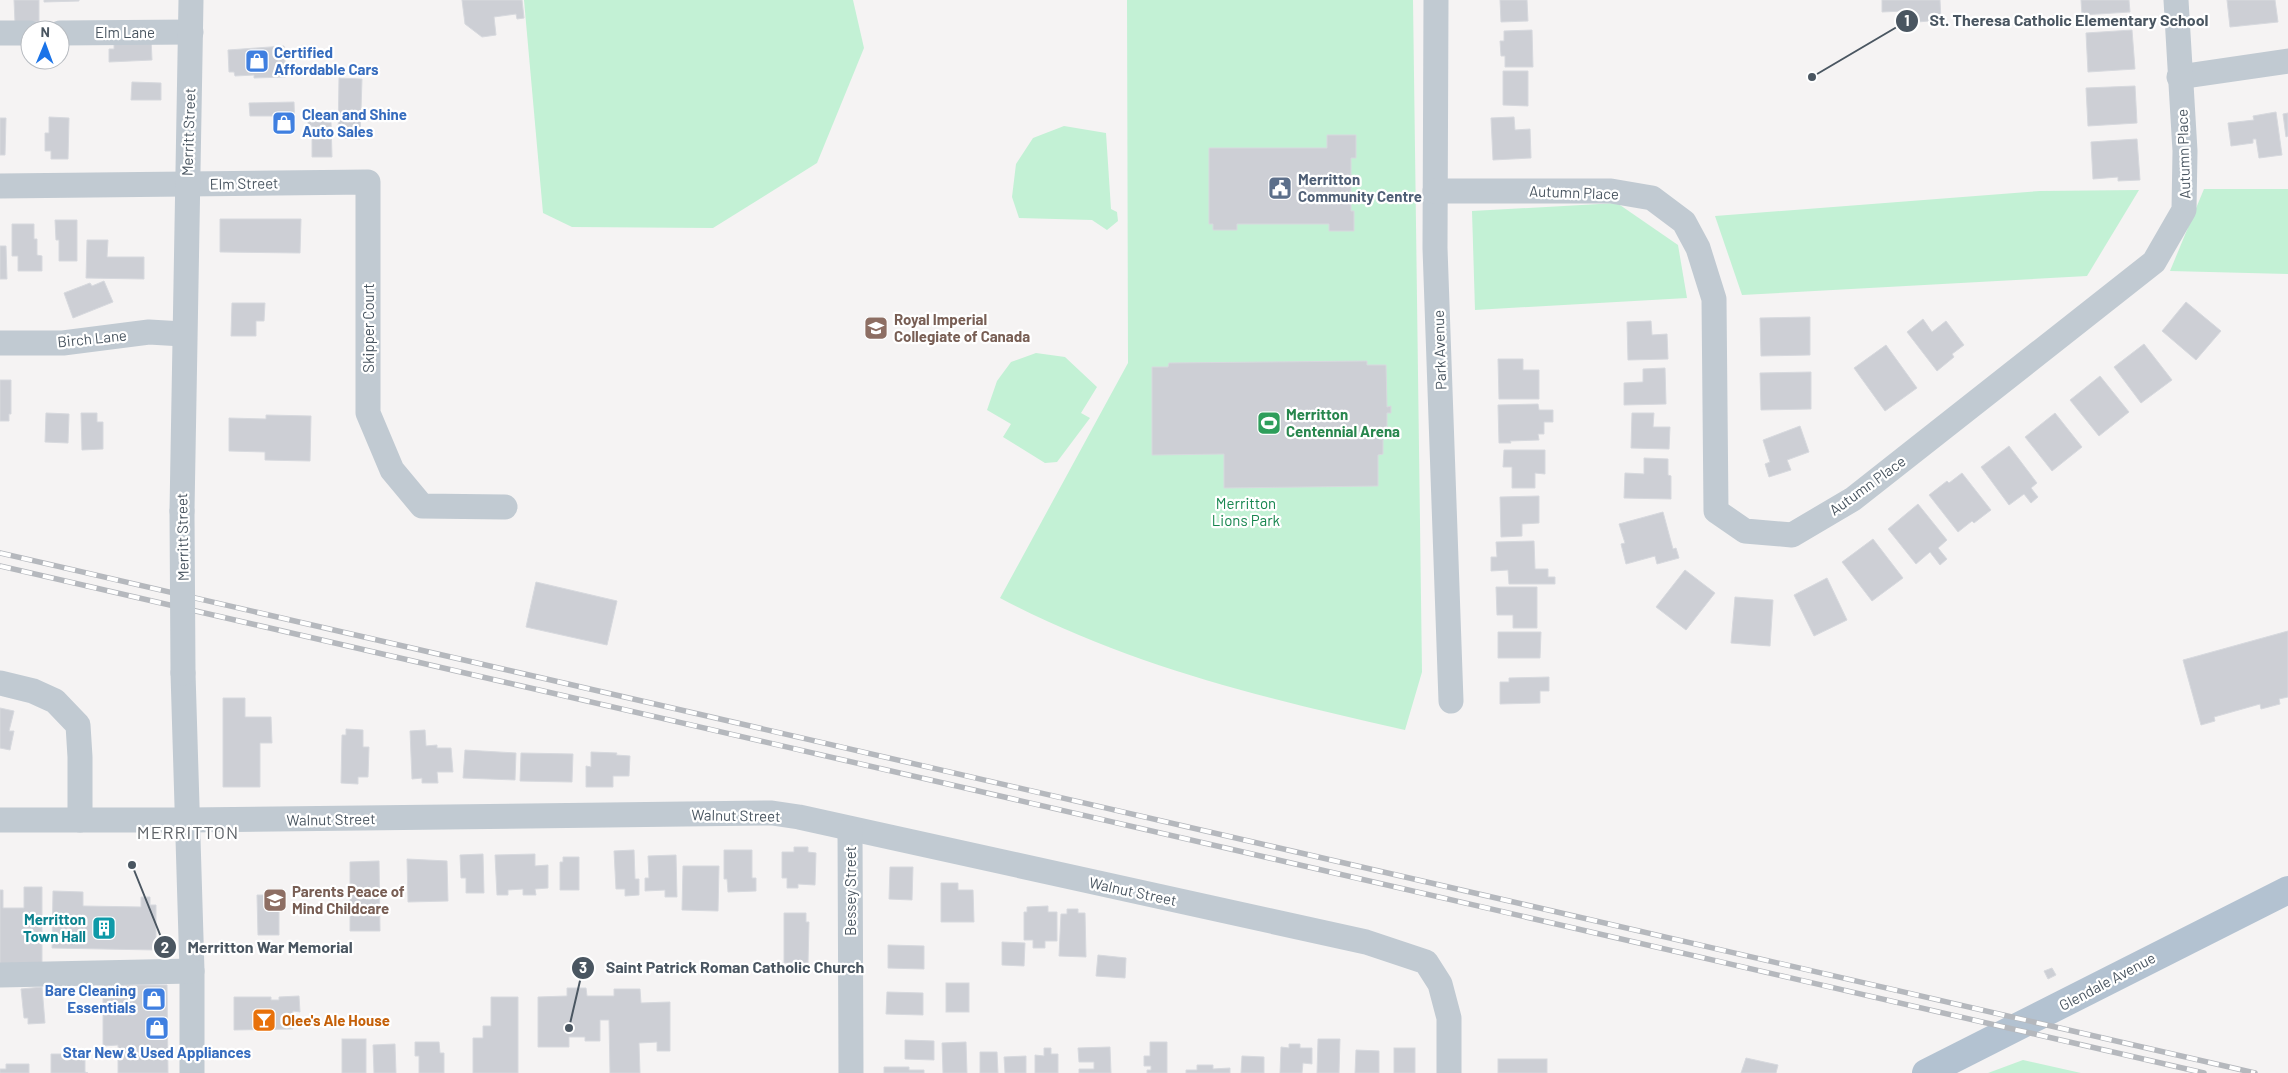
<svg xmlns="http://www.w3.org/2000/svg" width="2288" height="1073" viewBox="0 0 2288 1073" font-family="Barlow,sans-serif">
<rect width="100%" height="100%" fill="#f5f3f3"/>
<!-- green -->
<g fill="#c3f1d5">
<polygon points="524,0 853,0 864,48 817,163 713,228 572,227 543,213"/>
<path d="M1127,0H1413L1422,672L1405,730C1263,698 1130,666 1000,598L1128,363Z"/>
<polygon points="1064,126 1106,133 1111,209 1117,212 1118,221 1107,230 1092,220 1019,218 1012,197 1016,164 1033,138"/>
<polygon points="2204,189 2288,189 2288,274 2170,271"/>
<polygon points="2139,190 2087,276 1742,295 1715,216 2040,191"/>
<polygon points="1617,203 1678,245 1687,298 1475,310 1472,211"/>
<polygon points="1036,353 1065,357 1097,387 1081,413 1090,418 1057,462 1045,463 1003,437 1011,424 987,410 997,381 1011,362"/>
<polygon points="2023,1060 2081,1073 1988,1073"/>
</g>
<!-- building -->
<g fill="#cdcfd5" stroke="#d7d9de">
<polygon points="14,0 39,0 39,22 15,23"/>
<polygon points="44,0 79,0 79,1 44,2"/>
<polygon points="462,0 522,0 524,18 517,19 516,14 494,17 496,35 482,37 465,24"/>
<polygon points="1500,0 1527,0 1528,21 1501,22"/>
<polygon points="1882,0 1940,0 1941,20 1917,22 1914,27 1910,22 1905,22 1904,11 1882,12"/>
<polygon points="2081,0 2129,0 2130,12 2082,15"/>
<polygon points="2227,0 2275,0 2278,22 2230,27"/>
<polygon points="1532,30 1533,67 1505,67 1505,56 1501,56 1500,41 1504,41 1504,31"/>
<polygon points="2132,30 2135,69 2088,72 2086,33"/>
<polygon points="151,38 152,60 109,62 109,49 114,49 114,39"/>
<polygon points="284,46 286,77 254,78 254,75 235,76 234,72 229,72 228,50"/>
<polygon points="1503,71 1528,71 1528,106 1503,105"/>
<polygon points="339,78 362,79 360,139 338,138"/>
<polygon points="132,82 161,83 161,100 131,100"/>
<polygon points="2135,86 2137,123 2088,126 2086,88"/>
<polygon points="294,102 295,131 273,131 273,116 250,116 249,103"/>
<polygon points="2276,112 2282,155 2259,158 2256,139 2253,139 2253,143 2231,146 2228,123 2254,120 2253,116"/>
<polygon points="2288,113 2288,136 2286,137 2283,114"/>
<polygon points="324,116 324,122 331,122 332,157 312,157 312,126 308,126 308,117"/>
<polygon points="49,117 69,118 68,159 51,159 51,151 45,151 45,133 49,133"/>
<polygon points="1514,117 1515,130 1530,129 1531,158 1493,160 1491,118"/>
<polygon points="0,118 6,118 5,155 0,155"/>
<polygon points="1327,135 1356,135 1356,158 1351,158 1351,211 1354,211 1354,231 1329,231 1329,224 1237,224 1237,230 1213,230 1213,224 1209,224 1209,148 1327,148"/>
<polygon points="2137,139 2140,180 2118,181 2118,177 2093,179 2091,142"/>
<polygon points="220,219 301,219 300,253 220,252"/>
<polygon points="55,220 77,220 77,261 59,261 59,240 56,240"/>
<polygon points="12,224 34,224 34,239 37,239 37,255 42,256 42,271 18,271 18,256 12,256"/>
<polygon points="87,240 108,240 107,257 144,257 144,279 86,278"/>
<polygon points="0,246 6,246 7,279 0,279"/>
<polygon points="104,281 113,302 73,318 64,293 90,283 92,286"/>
<polygon points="2186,302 2221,331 2196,360 2162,331"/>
<polygon points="232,303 265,303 264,321 256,321 256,336 231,336"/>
<polygon points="1810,317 1810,355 1761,356 1760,318"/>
<polygon points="1923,319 1932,332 1946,321 1964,345 1952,354 1954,357 1937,371 1907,332"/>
<polygon points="1651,321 1652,335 1667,334 1668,359 1628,360 1627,322"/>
<polygon points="2144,344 2172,380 2141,403 2114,367"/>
<polygon points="1886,345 1917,388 1885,411 1854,368"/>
<polygon points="1498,359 1523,359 1523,370 1539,370 1539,399 1499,399"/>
<polygon points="1367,361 1367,365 1386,365 1387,407 1391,406 1391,413 1387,413 1387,433 1383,433 1383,454 1378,455 1378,486 1224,488 1224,454 1152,455 1152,367 1168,367 1169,363"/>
<polygon points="1665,368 1666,404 1624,405 1624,383 1643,382 1643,369"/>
<polygon points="1811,372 1811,409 1761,410 1760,373"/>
<polygon points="2100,376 2129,412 2099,436 2070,400"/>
<polygon points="0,380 11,380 11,414 9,414 9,421 0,421"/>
<polygon points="1538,404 1539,410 1553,410 1553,422 1544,422 1544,434 1538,434 1539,440 1510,441 1511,443 1499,443 1498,405"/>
<polygon points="46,413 69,414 68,443 45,442"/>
<polygon points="81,413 97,413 97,422 103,422 103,449 82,450"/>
<polygon points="1632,413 1654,413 1653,427 1670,427 1669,449 1631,448"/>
<polygon points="2055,413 2082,447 2052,471 2025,437"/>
<polygon points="266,415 311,416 310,461 265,460 265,452 229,451 229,418 266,419"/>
<polygon points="1800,426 1809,452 1787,460 1791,470 1769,477 1765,464 1770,462 1763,440"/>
<polygon points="2009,446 2037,483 2031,488 2038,497 2031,503 2024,494 2009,505 1981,467"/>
<polygon points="1504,450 1545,450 1545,474 1535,473 1535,488 1512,488 1512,467 1503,467"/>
<polygon points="1644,458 1668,459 1668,475 1671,476 1671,499 1624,498 1625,473 1644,474"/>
<polygon points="1962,473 1991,510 1974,523 1972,521 1958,532 1929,495 1947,481 1949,483"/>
<polygon points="1539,496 1539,523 1522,524 1522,536 1501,537 1500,497"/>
<polygon points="1918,504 1947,540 1938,548 1947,559 1940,565 1930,552 1916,564 1888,529"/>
<polygon points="1663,512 1673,549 1676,548 1679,558 1657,564 1655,556 1626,564 1621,544 1625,543 1619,524"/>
<polygon points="1873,539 1903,578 1872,601 1842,562"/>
<polygon points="1534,541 1535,569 1548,569 1548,577 1555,577 1555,584 1509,584 1508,570 1491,571 1491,557 1497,557 1496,542"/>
<polygon points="1685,570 1715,593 1686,630 1656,607"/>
<polygon points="1827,578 1847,620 1814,636 1794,595"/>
<polygon points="536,582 617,601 607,645 526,627"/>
<polygon points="1496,587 1537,587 1537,628 1513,628 1513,615 1497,615"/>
<polygon points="1735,597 1773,600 1770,646 1731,643"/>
<polygon points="2288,631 2288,697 2279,699 2280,704 2261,709 2260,704 2214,717 2215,721 2201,725 2183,660"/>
<polygon points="1498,632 1541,632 1540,658 1498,658"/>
<polygon points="1549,677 1549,691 1540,691 1540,703 1500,704 1500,682 1509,682 1509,678"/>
<polygon points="223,698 245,698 245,717 271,717 272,743 260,743 260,787 223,787"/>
<polygon points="0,708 14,711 9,731 14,731 10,750 0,748"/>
<polygon points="346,729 363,730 363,747 369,747 368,777 358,777 358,784 341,783 342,735 346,735"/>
<polygon points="425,730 426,746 437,745 437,748 451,748 453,772 437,772 438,783 422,783 422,778 412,779 410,731"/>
<polygon points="465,750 516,753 515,780 463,778"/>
<polygon points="591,752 617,753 616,755 630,756 629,776 613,776 613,787 586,787 586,766 591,767"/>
<polygon points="521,753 573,754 572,782 520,781"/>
<polygon points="794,847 808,847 808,852 816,853 815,885 798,884 798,888 787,888 787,878 782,878 782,852 794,852"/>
<polygon points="634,850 635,879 639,879 639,895 625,896 625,889 616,889 614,851"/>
<polygon points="724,850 752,850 752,878 756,878 756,891 728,892 727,879 724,879"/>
<polygon points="483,854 484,893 466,893 466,878 461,878 460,855"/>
<polygon points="535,854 535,866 548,865 548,888 535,889 536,895 523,895 523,889 508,890 508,895 497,895 495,855"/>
<polygon points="676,855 677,897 665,897 665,890 645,891 645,878 649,878 648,856"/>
<polygon points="563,857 579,857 579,890 560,890 560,862 563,862"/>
<polygon points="407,859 447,861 448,901 408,902"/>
<polygon points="379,861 380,931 350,931 350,862"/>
<polygon points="683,866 719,866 718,911 682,910"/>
<polygon points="890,867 913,867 912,900 889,899"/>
<polygon points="941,883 958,883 958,890 973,890 974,922 941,922"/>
<polygon points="24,887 42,887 42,966 0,966 0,890 3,890 3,908 24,908"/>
<polygon points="53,891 83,892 83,906 141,907 141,897 150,897 150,905 156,905 156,950 52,948"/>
<polygon points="257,895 279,895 279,935 258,935"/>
<polygon points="1048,906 1048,912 1057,912 1057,941 1045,941 1045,948 1033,948 1033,940 1024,940 1024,912 1027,912 1027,907"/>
<polygon points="1067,909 1078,909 1078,913 1085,913 1086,957 1059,956 1061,914 1067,914"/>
<polygon points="784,913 806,913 806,922 809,922 808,963 784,963"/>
<polygon points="1002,942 1025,943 1024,966 1002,965"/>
<polygon points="888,945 924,946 924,969 888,968"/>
<polygon points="1098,955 1126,958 1125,978 1096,976"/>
<polygon points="2052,968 2056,975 2048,979 2044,971"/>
<rect x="946" y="983" width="23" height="29"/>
<polygon points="103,985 167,985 168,1073 118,1073 118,1045 103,1046"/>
<polygon points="42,987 45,1023 28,1024 28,1018 24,1018 21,989"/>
<polygon points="567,988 586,988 587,996 614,996 614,989 640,989 641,1003 670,1002 670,1051 657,1051 657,1042 639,1043 640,1073 610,1073 609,1020 600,1020 600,1041 585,1041 585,1037 569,1037 569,1047 538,1047 538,997 567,996"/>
<polygon points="887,992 923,993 923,1015 886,1014"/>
<polygon points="299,996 300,1012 293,1011 293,1029 234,1030 234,997 271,997 271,1000 279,1000 279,997"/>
<polygon points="491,997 518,997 518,1073 473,1073 473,1038 483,1038 483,1026 491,1026"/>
<rect x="342" y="1039" width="24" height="34"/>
<polygon points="1318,1039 1340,1039 1339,1073 1317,1073"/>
<polygon points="905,1040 934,1041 934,1060 905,1059"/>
<polygon points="415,1042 439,1042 440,1053 444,1053 444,1073 419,1073 419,1056 415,1056"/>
<polygon points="966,1042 967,1073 943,1073 942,1043"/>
<polygon points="1150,1042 1167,1042 1167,1073 1147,1073 1147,1070 1151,1070 1151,1066 1144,1066 1144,1056 1150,1056"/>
<polygon points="395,1044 396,1073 374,1073 373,1045"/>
<polygon points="1289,1044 1300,1044 1300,1048 1312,1048 1312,1064 1303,1063 1302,1073 1280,1073 1281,1047 1289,1048"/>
<polygon points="1110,1047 1111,1073 1079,1073 1079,1069 1094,1069 1094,1062 1079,1062 1078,1048"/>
<polygon points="1044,1048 1051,1048 1051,1054 1058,1054 1058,1073 1035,1073 1035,1055 1044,1056"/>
<rect x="1394" y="1048" width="21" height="25"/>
<polygon points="1356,1050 1379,1051 1379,1073 1355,1073"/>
<polygon points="980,1052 997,1052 998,1073 980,1073"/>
<polygon points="51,1054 85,1054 85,1072 88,1073 51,1073"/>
<polygon points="1026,1056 1026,1073 1005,1073 1004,1057"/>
<polygon points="1242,1056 1264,1057 1264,1073 1241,1073"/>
<polygon points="1746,1058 1778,1065 1776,1073 1741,1073"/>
<rect x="1498" y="1059" width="49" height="14"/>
<polygon points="6,1064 29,1064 29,1073 0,1073 0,1069 6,1069"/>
<polygon points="1197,1065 1213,1065 1213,1069 1230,1068 1230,1073 1186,1073 1186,1070 1197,1070"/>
<polygon points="884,1067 909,1067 909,1070 924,1070 924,1073 884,1073"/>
</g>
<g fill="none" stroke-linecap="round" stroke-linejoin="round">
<!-- minor -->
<g stroke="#c1cad2" stroke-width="25">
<polyline points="1436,0 1435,248 1451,701"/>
<polyline points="0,33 30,33"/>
<polyline points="60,33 191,32"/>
<polyline points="2179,77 2288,61"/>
<polyline points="0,186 368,182 368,413 392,470 422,506 505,507"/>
<polyline points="1435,191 1611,191 1652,198 1684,222 1698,248 1714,299 1716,511 1745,531 1792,535 1853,499 2154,262 2184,210 2185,151 2176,0"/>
<polyline points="0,343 63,343 149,332 183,334"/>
<polyline points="182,511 191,0"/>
<polyline points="183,673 192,971 192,1073"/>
<polyline points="0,683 33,691 55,701 78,725 80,757 80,820"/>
<polyline points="0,820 188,820 772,813 799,817 1366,942 1426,962 1440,984 1449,1018 1449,1073"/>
<polyline points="850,829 851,1073"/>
<polyline points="0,975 192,971"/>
</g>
<!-- major -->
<path stroke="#b3c2d1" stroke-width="28" d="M1926,1073C2047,1013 2167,950 2288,890"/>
<!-- rail casing -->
<g stroke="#b5b8bd" stroke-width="5.5">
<g id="rail">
<polyline points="0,553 2255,1073"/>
<polyline points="0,566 2204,1073"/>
</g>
</g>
<!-- rail -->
<use href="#rail" stroke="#fff" stroke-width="4" stroke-dasharray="11" stroke-linecap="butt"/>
<!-- minor-bridge -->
<polyline stroke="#c1cad2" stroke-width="25" points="182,511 183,673"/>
</g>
<!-- icons -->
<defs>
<g id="shop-square" transform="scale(1.25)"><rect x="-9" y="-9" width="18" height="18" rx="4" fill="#3f7fe0" stroke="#fff"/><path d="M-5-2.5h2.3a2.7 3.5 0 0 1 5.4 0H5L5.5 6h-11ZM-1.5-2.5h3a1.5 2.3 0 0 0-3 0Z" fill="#fff"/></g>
<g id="civic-square" transform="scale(1.25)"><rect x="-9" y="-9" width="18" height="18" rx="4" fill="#5c6f8a" stroke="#fff"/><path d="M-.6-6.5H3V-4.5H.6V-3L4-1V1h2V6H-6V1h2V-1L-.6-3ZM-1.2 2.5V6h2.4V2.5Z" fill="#fff"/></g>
<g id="school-square" transform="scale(1.25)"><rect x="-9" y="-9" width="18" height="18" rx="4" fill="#8d6e63" stroke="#fff"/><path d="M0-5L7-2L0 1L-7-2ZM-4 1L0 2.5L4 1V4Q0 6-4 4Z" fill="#fff"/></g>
<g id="stadium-square" transform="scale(1.25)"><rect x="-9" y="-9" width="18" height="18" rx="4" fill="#2e9e5b" stroke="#fff"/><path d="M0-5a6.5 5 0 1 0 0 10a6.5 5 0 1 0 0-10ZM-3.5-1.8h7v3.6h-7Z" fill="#fff"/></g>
<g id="building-square" transform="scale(1.25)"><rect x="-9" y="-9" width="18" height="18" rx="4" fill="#0f9aa8" stroke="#fff"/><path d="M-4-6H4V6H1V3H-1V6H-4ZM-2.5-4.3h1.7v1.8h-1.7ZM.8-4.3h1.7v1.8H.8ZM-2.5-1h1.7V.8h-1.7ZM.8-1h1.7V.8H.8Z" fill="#fff"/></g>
<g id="bar-square" transform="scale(1.25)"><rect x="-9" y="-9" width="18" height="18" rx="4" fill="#e8710a" stroke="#fff"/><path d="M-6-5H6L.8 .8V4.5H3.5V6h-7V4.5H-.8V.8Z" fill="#fff"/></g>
</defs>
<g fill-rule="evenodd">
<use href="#shop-square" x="257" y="61"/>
<use href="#shop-square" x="284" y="123"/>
<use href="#civic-square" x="1280" y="188"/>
<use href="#school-square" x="876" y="328"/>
<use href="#stadium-square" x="1269" y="423"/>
<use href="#school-square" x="275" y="900"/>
<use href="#building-square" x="104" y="928"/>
<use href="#shop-square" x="154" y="999"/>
<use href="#bar-square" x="264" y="1020"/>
<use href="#shop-square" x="157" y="1028"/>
</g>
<g text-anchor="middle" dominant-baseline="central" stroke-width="4.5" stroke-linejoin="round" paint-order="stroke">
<!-- street labels -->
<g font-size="15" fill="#4a5661" stroke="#fff">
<text x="125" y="32">Elm Lane</text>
<text transform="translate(188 132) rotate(-88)">Merritt Street</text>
<text transform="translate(2183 154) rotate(-92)">Autumn Place</text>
<text transform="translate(244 183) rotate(-1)">Elm Street</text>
<text transform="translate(1574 192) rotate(2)">Autumn Place</text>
<text transform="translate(368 328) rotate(-90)">Skipper Court</text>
<text transform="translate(92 338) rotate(-6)">Birch Lane</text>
<text transform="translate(1439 350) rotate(-92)">Park Avenue</text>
<text transform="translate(1867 485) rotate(-36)">Autumn Place</text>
<text transform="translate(182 537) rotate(-91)">Merritt Street</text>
<text transform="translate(736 815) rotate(1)">Walnut Street</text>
<text transform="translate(331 819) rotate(-1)">Walnut Street</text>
<text transform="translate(850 891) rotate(-90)">Bessey Street</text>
<text transform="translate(1133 891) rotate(12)">Walnut Street</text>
<text transform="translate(2107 981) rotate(-28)">Glendale Avenue</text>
</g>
<!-- shop labels -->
<g font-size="15" font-weight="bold" fill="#366cbe" stroke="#fff" text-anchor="start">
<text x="274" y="52">Certified<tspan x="274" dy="17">Affordable Cars</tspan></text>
<text x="302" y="114">Clean and Shine<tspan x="302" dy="17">Auto Sales</tspan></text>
<text x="136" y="990" text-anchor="end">Bare Cleaning<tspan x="136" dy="17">Essentials</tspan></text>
<text x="157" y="1052" text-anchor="middle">Star New &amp; Used Appliances</text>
</g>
<!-- service labels -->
<g font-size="15" font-weight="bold" fill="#4e5e75" stroke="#fff" text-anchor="start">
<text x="1298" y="179">Merritton<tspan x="1298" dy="17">Community Centre</tspan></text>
</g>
<!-- education labels -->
<g font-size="15" font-weight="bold" fill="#785e54" stroke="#fff" text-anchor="start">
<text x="894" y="319">Royal Imperial<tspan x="894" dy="17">Collegiate of Canada</tspan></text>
<text x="292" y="891">Parents Peace of<tspan x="292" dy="17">Mind Childcare</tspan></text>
</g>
<!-- leisure labels -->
<g font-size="15" font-weight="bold" fill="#27864d" stroke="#fff" text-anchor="start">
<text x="1286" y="414">Merritton<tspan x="1286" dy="17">Centennial Arena</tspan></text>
</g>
<!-- park labels -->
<g font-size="15" fill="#17864f" stroke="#fff">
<text x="1246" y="503">Merritton<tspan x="1246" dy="17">Lions Park</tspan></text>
</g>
<!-- culture labels -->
<g font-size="15" font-weight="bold" fill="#0d838f" stroke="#fff" text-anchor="end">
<text x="86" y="919">Merritton<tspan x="86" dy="17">Town Hall</tspan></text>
</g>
<!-- food labels -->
<g font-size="15" font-weight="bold" fill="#c56008" stroke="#fff" text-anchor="start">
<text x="282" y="1020">Olee's Ale House</text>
</g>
<!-- quarter labels -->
<g font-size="18" letter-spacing="1" fill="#5f6368" stroke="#fff">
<text x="188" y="832">MERRITTON</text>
</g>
</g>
<!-- callouts -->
<path fill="none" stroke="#4a5661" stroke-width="2" d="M1812 77L1907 21M132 865L165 947M569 1028L583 968"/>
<g fill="#4a5661" stroke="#fff" stroke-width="2">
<circle cx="1812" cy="77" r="5"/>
<circle cx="132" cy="865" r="5"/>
<circle cx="569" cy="1028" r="5"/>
<circle cx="1907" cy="21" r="12"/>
<circle cx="165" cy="947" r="12"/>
<circle cx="583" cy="968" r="12"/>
</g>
<g font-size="15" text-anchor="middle" font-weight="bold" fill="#fff">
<text x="1907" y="26">1</text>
<text x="165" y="953">2</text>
<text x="583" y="973">3</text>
</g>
<g font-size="16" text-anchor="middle" font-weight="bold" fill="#4a5661" stroke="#fff" stroke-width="4.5" stroke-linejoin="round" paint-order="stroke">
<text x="2069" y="26">St. Theresa Catholic Elementary School</text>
<text x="270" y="953">Merritton War Memorial</text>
<text x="735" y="973">Saint Patrick Roman Catholic Church</text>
</g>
<!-- north arrow -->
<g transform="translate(45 45) rotate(1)"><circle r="24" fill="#ffffff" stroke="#b7bbc0"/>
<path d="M0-4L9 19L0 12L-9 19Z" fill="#1a73e8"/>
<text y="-8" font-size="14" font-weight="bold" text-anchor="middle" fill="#4a5661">N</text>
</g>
</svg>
